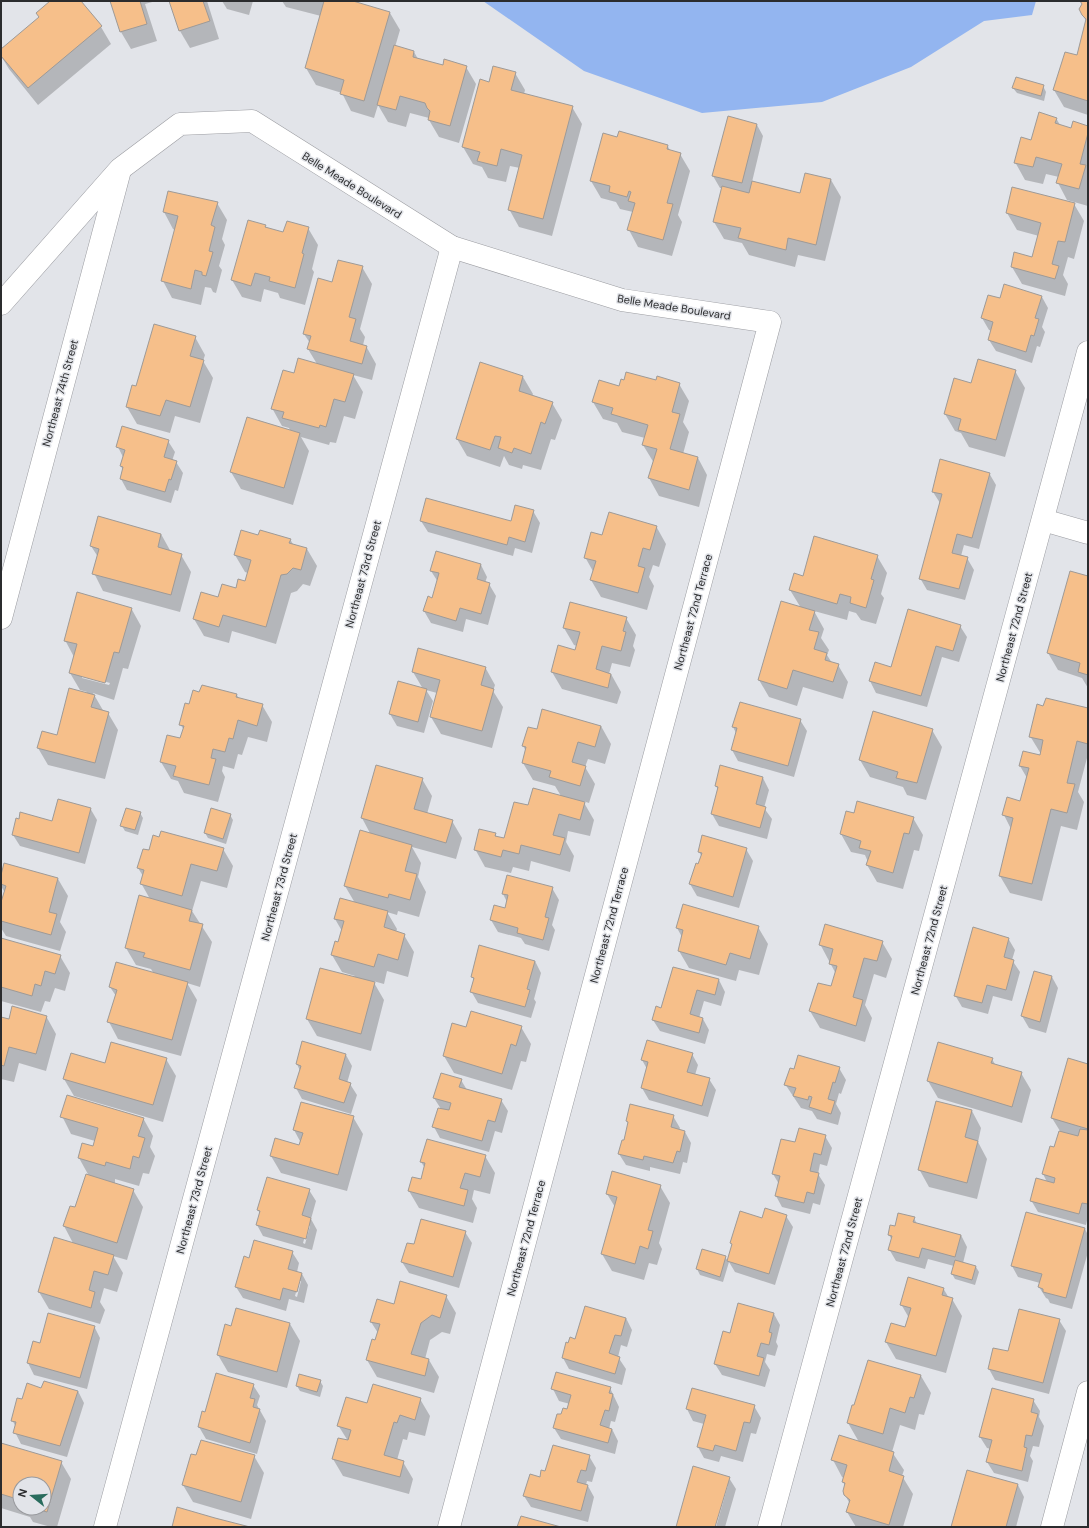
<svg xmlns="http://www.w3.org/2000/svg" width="1089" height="1528" viewBox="0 0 1089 1528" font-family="'DM Sans',sans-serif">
<rect width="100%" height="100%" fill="#e2e4e9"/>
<!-- water -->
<polygon fill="#93b5f0" points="483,1 1036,1 1032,15 984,21 911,67 822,102 702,113 584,71"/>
<!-- shadow -->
<g fill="#0003" fill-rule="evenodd">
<polygon points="52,1 79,1 101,27 111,44 38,105 9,69 1,56 1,51 40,18"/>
<polygon points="111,1 156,1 145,4 157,41 131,49 121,32"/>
<polygon points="171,1 207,1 219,39 190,48 180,31"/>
<polygon points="222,1 253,1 249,15 227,9"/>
<polygon points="282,1 349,1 390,13 400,30 395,47 414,52 418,59 443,66 466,67 476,84 459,143 439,137 429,120 429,118 410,113 406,127 388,122 378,105 374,118 351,111 342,93 316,85 306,68 321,16 286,7"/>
<polygon points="1081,1 1088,1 1088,115 1064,107 1054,90 1078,57 1087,22 1082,15 1083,4"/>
<polygon points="515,73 525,90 524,94 572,107 582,124 552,236 519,227 509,209 520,168 510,166 506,182 488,178 482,167 473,164 463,147 490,83"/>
<polygon points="1043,86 1046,92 1044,101 1017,93 1013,88"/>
<polygon points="728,117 757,125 763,136 752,182 801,194 831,180 841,197 825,261 798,255 795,267 749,255 742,243 724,239 714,222 722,188 720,188 713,176"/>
<polygon points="1056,118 1060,125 1072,129 1088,127 1088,206 1067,200 1058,183 1059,177 1046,174 1043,184 1025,180 1015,162 1032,141"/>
<polygon points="618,138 667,145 671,152 680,154 690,171 678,215 682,222 672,256 638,247 629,230 633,212 620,209 616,202 601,198 591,181"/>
<polygon points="169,192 217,203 227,220 222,239 225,245 219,266 222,270 216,293 213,292 211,288 205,287 201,305 172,298 163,281 175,230 173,229 164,212"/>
<polygon points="1074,204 1084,221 1074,259 1068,257 1063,275 1068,284 1065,296 1022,284 1012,267 1015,254 1033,258 1039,236 1017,230 1007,213"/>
<polygon points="265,226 267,229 284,234 308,228 318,245 312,269 314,272 305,305 280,298 278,293 264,289 261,302 242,297 232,280"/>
<polygon points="362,267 372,284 360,329 365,337 363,345 366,346 376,364 372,380 353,375 363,392 355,419 344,416 336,443 330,442 329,445 301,437 309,451 293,505 241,489 231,472 291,432 289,428 282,426 272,408 294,374 317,364 308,349 310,343 304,334 333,283"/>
<polygon points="989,296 1001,299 1042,297 1048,308 1042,327 1045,332 1040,347 1037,346 1032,363 996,351 989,340 992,331 989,330 982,318"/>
<polygon points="195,337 205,355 203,361 213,378 200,423 175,416 170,433 137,424 127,407 137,387"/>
<polygon points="1015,371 1025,388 1005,457 969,447 961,433 955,431 945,414"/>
<polygon points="523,377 533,394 532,396 552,403 562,420 555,440 551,439 541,470 523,465 522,469 509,465 504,456 500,467 467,456 457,439"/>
<polygon points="657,382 679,384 689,401 683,422 689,432 683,454 698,458 707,475 699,507 659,496 649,478 654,463 643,445 645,438 622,432 617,423 603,419 593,402 619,387"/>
<polygon points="168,441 175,452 172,461 176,462 183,473 178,491 175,490 171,503 127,490 121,479 123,471 121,466 123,457 118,447"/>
<polygon points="989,473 996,485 979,549 964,545 961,556 967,558 974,570 965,600 927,590 920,578 940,503 933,492"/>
<polygon points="533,511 540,523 532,553 515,548 513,556 428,532 421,521 512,522"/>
<polygon points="656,526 666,544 659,567 653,565 649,577 654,586 647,610 601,597 591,580 594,573 585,557 603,536"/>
<polygon points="161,534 171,552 181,555 191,572 180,612 103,591 94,573 98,557 91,546"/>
<polygon points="259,536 290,539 294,546 307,549 317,566 310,586 303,584 297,591 291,593 276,644 232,631 229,643 204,636 194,619 219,598 236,589 245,582 248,573 245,572 235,555"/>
<polygon points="877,556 887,573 881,594 884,598 876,624 861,620 856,613 849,611 847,620 814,611 824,629 821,638 829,650 827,655 832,663 838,665 848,682 843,699 803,687 797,706 769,697 759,680 801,608 790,590 804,577"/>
<polygon points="481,565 487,577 485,583 489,584 496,596 488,625 466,619 463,632 431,623 424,611 433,599 438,582 431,571"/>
<polygon points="1088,577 1088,688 1082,678 1058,670 1048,653"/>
<path d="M131,608L141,626L128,669L123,668L114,700L93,693L104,712L108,713L118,730L105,779L48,765L38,748L58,736L87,692L80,690L70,673L74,657L65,640ZM82,675L110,683L109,685L82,678Z"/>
<polygon points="626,618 636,635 633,646 635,650 630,667 612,663 609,674 611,674 621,692 617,704 562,689 552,672 576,651 577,646 574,645 564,628"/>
<polygon points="960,626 967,637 959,662 942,657 927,707 876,693 870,681"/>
<polygon points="485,667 495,685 493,691 503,707 492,748 441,734 431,717 437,693 426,690 433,701 424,733 397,726 390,714 423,689 413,672"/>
<polygon points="202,686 237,695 239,699 262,705 272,722 267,742 248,737 242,755 238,754 234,769 223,766 222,771 225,777 218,802 184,793 178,781 171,779 161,762 181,740 184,730 180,724 190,705 200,693"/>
<polygon points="1088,709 1088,758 1087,758 1078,792 1084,802 1077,830 1061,826 1042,901 1010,893 1000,876 1011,829 1004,815 1021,802 1027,778 1020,766 1040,756 1041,754 1030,736"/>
<polygon points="874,713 932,730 942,747 926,800 907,795 903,787 870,777 860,760"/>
<polygon points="800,720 807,731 794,777 738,761 732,750 736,733 733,727"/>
<polygon points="601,726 611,744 605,764 588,759 585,767 595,784 589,803 583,801 594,820 590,836 568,831 566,842 574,856 570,872 531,861 529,871 513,867 511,873 485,867 475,849 495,834 497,837 505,839 528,807 561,796 555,786 533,780 523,763 526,751 523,746 537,731"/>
<polygon points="721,767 763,778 769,790 764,808 772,819 767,839 719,826 712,814 718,790 716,786"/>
<polygon points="422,779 432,796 427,814 452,821 462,838 456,859 412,847 421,863 418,877 426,892 419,917 398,911 397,915 387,912 397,929 396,932 404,935 414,952 408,977 387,971 384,984 373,981 384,1000 371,1051 317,1036 307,1019 355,976 342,972 332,955 339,943 342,931 335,919 355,903 345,886 371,835 362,818"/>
<polygon points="90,808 97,820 85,864 20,846 13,835"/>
<polygon points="847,812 913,818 923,835 919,851 914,850 903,889 877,882 867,865 868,862 865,855 851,852 841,834"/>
<polygon points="140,813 143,818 138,835 125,831 122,826"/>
<polygon points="230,815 233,820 226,844 208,838 205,833"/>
<polygon points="223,849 233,866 227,888 201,881 192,911 212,942 200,987 187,983 197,1000 181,1056 118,1039 109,1022 116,996 110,987 154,974 151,969 136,965 126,948 150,899 141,883 143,876 138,868"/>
<polygon points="746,849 753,861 739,908 697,896 690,884 702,857 699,852"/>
<polygon points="1,879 58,879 68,896 60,922 66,932 60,951 6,936 1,928 1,903 5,893 1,886"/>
<polygon points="552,888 559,900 552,925 555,930 549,951 525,944 521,938 498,932 491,920 506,909 507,902 503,894"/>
<polygon points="758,927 768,944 759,975 739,970 736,981 689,968 679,951 682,937 677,928"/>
<polygon points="1008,938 1015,950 1012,960 1020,972 1012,1001 993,996 988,1014 962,1007 955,995"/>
<polygon points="1,939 60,956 70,973 65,991 55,988 50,1002 45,1001 41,1012 1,1001"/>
<polygon points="882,942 892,959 886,978 874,974 865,1005 872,1018 865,1042 820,1028 810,1011 832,988 836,974 820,944"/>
<polygon points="535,961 541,973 534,999 536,1002 531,1018 478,1003 471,991 474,981 472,976"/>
<polygon points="673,968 719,980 725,992 721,1006 704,1001 699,1018 703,1019 709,1030 705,1044 660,1031 653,1020 662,1009"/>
<polygon points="1052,977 1058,988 1046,1033 1029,1028 1022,1016"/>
<polygon points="46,1016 56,1034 46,1071 19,1063 14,1082 1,1079 1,1018 9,1020"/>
<polygon points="521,1027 531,1044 526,1062 521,1061 512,1090 454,1073 444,1056 466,1028"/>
<polygon points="692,1054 698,1065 695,1075 709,1079 716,1090 708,1117 649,1100 642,1088 647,1069 642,1060"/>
<polygon points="346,1055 352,1066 347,1083 350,1084 357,1095 351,1114 302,1099 296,1088 300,1071 297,1064"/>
<polygon points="166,1059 176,1076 163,1122 74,1096 64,1079 106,1064"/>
<polygon points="992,1059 996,1066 1021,1073 1031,1090 1022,1123 938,1098 928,1081"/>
<polygon points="1088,1065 1088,1216 1086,1225 1038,1212 1031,1200 1047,1182 1043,1174 1050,1147 1055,1148 1060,1131 1052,1118"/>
<polygon points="839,1068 846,1080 841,1094 839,1093 836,1104 841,1113 838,1125 817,1119 812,1111 801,1108 785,1084 794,1070"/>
<polygon points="461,1080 467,1090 501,1100 508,1111 502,1133 495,1131 489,1152 440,1138 434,1127 441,1109 434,1098"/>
<polygon points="972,1111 981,1128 978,1142 987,1159 977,1199 929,1187 919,1169"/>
<polygon points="62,1116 143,1118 153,1136 150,1147 155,1156 149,1174 143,1173 139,1186 115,1179 115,1184 133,1190 143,1207 127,1260 113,1256 123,1273 117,1292 104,1288 100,1302 105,1310 100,1324 49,1309 39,1292 74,1245 64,1226 70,1207 75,1208 89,1176 79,1158 93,1147 95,1141 71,1134"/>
<polygon points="673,1116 680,1128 679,1130 685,1132 691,1143 687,1163 683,1162 680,1174 650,1167 650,1171 626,1165 619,1154 624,1141 629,1124 627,1121"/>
<polygon points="353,1117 363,1134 347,1191 281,1173 271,1156 300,1146 301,1143 294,1130"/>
<polygon points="825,1136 832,1148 827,1166 820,1164 818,1174 825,1185 820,1205 813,1203 810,1214 782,1207 776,1196 779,1184 773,1174 796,1144"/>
<polygon points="485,1156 495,1173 490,1194 474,1190 472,1199 477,1208 473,1223 419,1208 409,1191 412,1178 421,1180 425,1168 421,1162"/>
<polygon points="660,1186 670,1203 659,1243 662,1249 657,1265 649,1263 644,1280 612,1271 602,1254 615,1207 607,1194"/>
<path d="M309,1190L316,1201L311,1219L317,1230L312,1250L263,1236L257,1225L260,1214L258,1210ZM308,1225L310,1226L305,1244L303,1243Z"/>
<polygon points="786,1216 793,1227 775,1285 735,1272 729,1262 723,1282 700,1275 697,1269 725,1257 728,1261 733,1246 731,1243 763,1219"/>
<polygon points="914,1218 917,1224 961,1235 967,1247 963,1263 976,1267 979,1272 975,1285 955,1279 952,1274 954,1266 928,1259 925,1269 896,1261 889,1249 892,1240 889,1235 895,1227"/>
<polygon points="1085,1229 1088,1235 1088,1252 1072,1309 1050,1303 1048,1299 1046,1298 1039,1287 1040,1283 1018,1277 1012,1266"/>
<polygon points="465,1232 472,1243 459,1288 409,1273 402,1262 415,1245"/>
<path d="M292,1252L299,1263L297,1272L302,1274L308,1285L304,1303L289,1299L286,1311L243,1298L236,1287L250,1259ZM299,1281H301L297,1297L295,1296Z"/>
<polygon points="943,1288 949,1298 952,1299 962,1316 946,1373 896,1359 886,1342 906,1328 909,1318 901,1304"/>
<polygon points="446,1296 456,1313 450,1334 442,1332 430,1340 425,1359 429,1360 439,1377 434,1393 377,1377 367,1360 378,1333 371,1322 395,1305"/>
<polygon points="739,1304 774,1314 780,1325 776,1342 778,1346 775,1356 767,1354 765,1362 770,1370 765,1387 722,1375 715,1364 730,1334"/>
<polygon points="236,1309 290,1324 300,1341 287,1388 228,1372 218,1355 231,1327"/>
<polygon points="626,1318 632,1330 627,1347 621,1345 618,1357 626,1369 622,1385 569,1369 563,1358 569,1344"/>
<polygon points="1059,1320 1066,1331 1049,1394 995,1380 989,1369"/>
<polygon points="94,1326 100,1338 87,1389 34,1375 28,1363 33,1342 41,1344"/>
<polygon points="921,1376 931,1393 924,1415 919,1414 915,1430 900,1425 892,1452 904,1470 902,1476 913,1494 903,1527 856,1527 847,1512 850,1504 845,1495 845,1486 843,1482 844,1478 842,1477 833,1460 859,1442 848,1423"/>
<polygon points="320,1381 323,1386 320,1397 300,1391 297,1386"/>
<polygon points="253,1385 260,1396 257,1405 266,1421 257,1454 206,1439 199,1427 203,1412 206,1413"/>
<polygon points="610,1388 619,1407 615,1422 611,1421 609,1429 612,1429 618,1441 615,1454 561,1439 554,1428 561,1416 568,1410 570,1404 559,1401 553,1389"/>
<polygon points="42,1389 78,1391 84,1403 67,1457 21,1444 15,1432 16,1427 12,1420 23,1401"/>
<polygon points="420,1399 430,1416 425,1436 409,1432 407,1440 403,1439 397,1460 403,1462 413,1479 409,1494 343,1476 333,1459 348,1441 338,1425"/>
<polygon points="1033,1400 1040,1411 1039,1417 1044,1426 1039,1447 1033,1446 1030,1456 1033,1461 1028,1482 994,1473 987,1462 991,1449 987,1448 980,1437"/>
<polygon points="754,1406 761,1418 756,1434 751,1433 743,1462 721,1456 719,1462 704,1458 698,1447 704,1424 693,1421 687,1409"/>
<path d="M1,1444L61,1462L71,1479L57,1527H51L33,1522L30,1517L1,1508ZM20,1484H44V1508H20Z"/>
<polygon points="254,1456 264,1473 251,1519 193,1502 183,1485"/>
<polygon points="589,1456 596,1468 592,1482 587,1481 586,1485 588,1486 594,1497 588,1522 531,1507 524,1496 546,1472"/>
<polygon points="968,1471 1018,1485 1024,1497 1016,1527 952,1527"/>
<polygon points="729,1478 736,1489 725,1527 716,1527 728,1485 726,1485 714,1527 677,1527"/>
</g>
<!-- building -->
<g fill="#f6bf8a" stroke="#9e9a97">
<polygon points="50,1 81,1 102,26 28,88 1,56 1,49 39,17 36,13"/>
<polygon points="110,1 140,1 147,24 120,32"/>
<polygon points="169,1 203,1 210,21 179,31"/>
<polygon points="324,1 353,1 390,12 364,101 340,94 344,80 305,68"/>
<polygon points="1080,1 1088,1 1088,101 1053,90 1065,52 1077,55 1086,19 1082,15 1079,9 1082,4"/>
<polygon points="394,45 414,51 413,57 443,65 444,59 467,66 450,126 428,120 430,111 427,108 425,103 400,96 396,110 377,105"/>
<polygon points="493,66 516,72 511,90 573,106 543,219 508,210 522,155 501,149 497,166 477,161 480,152 462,147 480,79 489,82"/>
<polygon points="1016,77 1044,85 1041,96 1012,88"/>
<polygon points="1039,112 1057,118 1055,123 1071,128 1073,121 1088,126 1088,133 1080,164 1086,165 1079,189 1056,183 1062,164 1036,157 1033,167 1014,163 1021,137 1031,140"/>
<polygon points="728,116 757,124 742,183 712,176"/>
<polygon points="619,131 668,145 667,149 681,153 667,203 673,204 663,240 627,230 635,203 628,201 631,192 629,191 627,197 609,192 610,186 590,181 603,133 617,137"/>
<polygon points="805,173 831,179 816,245 788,238 786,250 738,238 741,228 713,222 722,186 749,193 752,181 800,193"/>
<polygon points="1012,187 1075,203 1065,242 1058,241 1052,264 1059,266 1055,279 1011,267 1014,252 1032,257 1041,223 1006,213"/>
<polygon points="168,191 218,202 211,225 215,227 209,251 213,252 206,276 202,275 202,272 195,270 191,289 161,281 178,216 163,212"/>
<polygon points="248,220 266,225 265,227 283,232 287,221 309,227 302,253 304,254 295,288 269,281 270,277 255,273 251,286 231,280"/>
<polygon points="338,260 363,266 349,317 356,319 350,341 367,346 362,364 307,349 311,336 303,334 318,278 332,282"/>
<polygon points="1004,284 1042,296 1035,318 1039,319 1034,336 1031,335 1026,352 988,340 993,322 981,318 988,295 1000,298"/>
<polygon points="154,324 196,336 190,356 204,360 190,407 166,400 160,416 126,407 132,385 136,386"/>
<polygon points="298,358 354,374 345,402 334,399 326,427 320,425 319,428 282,418 284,412 271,409 283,370 294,373"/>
<polygon points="978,359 1016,370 996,440 958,430 961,419 944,414 954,378 971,383"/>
<polygon points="480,362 523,376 519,391 553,402 545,424 541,422 531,454 514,448 512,453 498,448 501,437 495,436 490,450 456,439"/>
<polygon points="626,372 656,380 657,376 680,383 672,412 680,414 670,449 698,457 689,490 648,478 657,449 642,445 648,425 611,414 613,408 592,402 599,380 619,386 621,379 624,380"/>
<polygon points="247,417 300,433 284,488 230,472"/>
<polygon points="122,426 169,440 164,457 177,461 171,480 169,479 165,492 120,479 123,467 120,466 125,450 116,447"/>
<polygon points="940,459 990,473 972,538 957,534 952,553 968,557 959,589 919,579 942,494 932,492"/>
<polygon points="426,498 511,521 515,505 534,510 525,542 509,537 507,545 420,521"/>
<polygon points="609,512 657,526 650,550 643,548 638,566 645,568 638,593 590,580 596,561 584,558 591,532 602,535"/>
<polygon points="98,516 161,534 158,547 182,554 171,595 92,574 99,549 90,546"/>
<polygon points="241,530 258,535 260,530 291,539 289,543 307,548 301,570 293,568 287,574 281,575 266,627 223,615 219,627 193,619 201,592 218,597 222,584 236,588 238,579 245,581 251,560 234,555"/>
<polygon points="814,536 878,555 871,579 874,580 866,608 850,603 851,597 840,594 837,604 789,590 794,573 803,576"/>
<polygon points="436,551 481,564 477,579 490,583 481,614 460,608 456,621 423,611 428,596 432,598 439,573 430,571"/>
<polygon points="1070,571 1088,576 1088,675 1078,672 1080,663 1047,653"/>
<polygon points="77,592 132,608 119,653 114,652 105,683 69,673 77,644 64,641"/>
<polygon points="781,601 815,611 809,630 819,632 814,649 827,653 825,660 839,664 833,682 793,670 787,689 758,680"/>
<polygon points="570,602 627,617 623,631 626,632 621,651 602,646 596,669 611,674 608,688 551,672 558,645 575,650 580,632 563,628"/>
<polygon points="908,609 961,625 953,651 936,646 921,696 869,681 875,662 891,667"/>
<polygon points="418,648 486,667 481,685 494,689 482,731 430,717 440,680 412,672"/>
<polygon points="398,681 427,689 418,722 389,714"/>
<polygon points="202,685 237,694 236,697 263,704 257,726 238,720 233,739 229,738 225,752 213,749 211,758 216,759 209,785 173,776 176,766 160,762 167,735 180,738 184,726 179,725 185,703 189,704 193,690 199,692"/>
<polygon points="69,688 95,695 91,707 109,712 95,763 37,748 42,731 57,735"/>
<polygon points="1046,698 1088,708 1088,744 1077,741 1067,783 1075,784 1067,813 1051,809 1032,884 999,876 1013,818 1002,815 1007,797 1020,801 1029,768 1019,766 1023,751 1040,755 1043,740 1029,737 1037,704 1043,706"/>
<polygon points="740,702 801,719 788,766 731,750 737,728 732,727"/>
<polygon points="542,709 601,726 595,747 578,742 572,762 586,766 580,786 549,777 551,771 522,763 526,747 522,746 528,727 537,729"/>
<polygon points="873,711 933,729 917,783 896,778 898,772 859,760"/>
<polygon points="376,765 423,778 414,809 453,820 446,843 361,818"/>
<polygon points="720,765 763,777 756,804 766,807 760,828 711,814 718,787 715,786"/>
<polygon points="533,788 585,802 580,820 559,814 553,835 565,838 560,855 521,845 519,854 503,850 501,857 474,850 479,829 496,833 495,836 504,838 514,802 528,805"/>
<polygon points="58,799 91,808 79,853 12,835 16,818 19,819 20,812 52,821"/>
<polygon points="857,801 914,817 909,834 904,833 893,873 866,865 871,851 859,848 861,841 840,834 846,811 854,813"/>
<polygon points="126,808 141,812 135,830 120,826"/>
<polygon points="211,808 231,814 223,839 204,833"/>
<polygon points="360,830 412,845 405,871 417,874 410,900 389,894 388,898 344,886"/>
<polygon points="161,831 224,848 217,871 191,864 182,896 140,884 144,870 137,868 143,849 149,850 153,835 159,837"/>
<polygon points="702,835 747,848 733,897 689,884 696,863 698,864 702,853 698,852"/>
<polygon points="4,863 58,878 49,912 57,914 51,935 1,921 1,902 6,886 1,884 1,875"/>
<polygon points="507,875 553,887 545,917 549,918 543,940 517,933 518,928 490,920 494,905 505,908 508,895 502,894"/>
<polygon points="139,895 192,910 189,921 203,924 190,970 143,957 145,953 125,948"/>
<polygon points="340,898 388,911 384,927 405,934 398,960 378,954 374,967 331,955 335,941 338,942 344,921 334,919"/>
<polygon points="683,904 759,926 750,959 730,953 726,965 678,951 683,930 676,928"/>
<polygon points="825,924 883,941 877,961 864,958 853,997 863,1000 856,1026 809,1011 818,983 831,986 837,966 829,964 833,949 819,945"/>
<polygon points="973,927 1009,938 1004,957 1014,960 1006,990 987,985 982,1003 954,996"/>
<polygon points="1,938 61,955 55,974 45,971 41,986 35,984 32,996 1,987"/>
<polygon points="479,945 535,961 527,989 530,990 525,1007 470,992 474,978 471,977"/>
<polygon points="116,962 188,982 172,1040 107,1022 117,990 109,987"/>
<polygon points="673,967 719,979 715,995 697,990 690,1014 703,1018 699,1033 652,1020 656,1006 661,1008"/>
<polygon points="320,968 375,982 361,1034 306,1019"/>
<polygon points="1034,971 1052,976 1040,1022 1021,1016"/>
<polygon points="12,1006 47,1016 36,1054 9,1047 4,1066 1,1065 1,1017 9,1019"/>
<polygon points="471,1011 522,1026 516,1046 511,1044 502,1074 443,1056 452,1023 466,1027"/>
<polygon points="647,1040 693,1053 687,1072 710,1078 702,1106 641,1088 648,1062 641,1060"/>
<polygon points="302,1041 346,1054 339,1079 351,1083 344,1103 294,1088 301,1066 296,1064"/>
<polygon points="111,1042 167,1058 153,1105 63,1079 71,1053 105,1063"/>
<polygon points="938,1042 993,1058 991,1063 1022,1072 1012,1107 927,1081"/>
<polygon points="798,1055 840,1067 835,1083 833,1082 828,1099 835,1101 831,1114 809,1107 812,1097 809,1096 808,1100 793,1096 796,1088 784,1085 790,1068 794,1069"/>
<polygon points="1068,1058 1088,1064 1088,1129 1051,1118"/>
<polygon points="441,1073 462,1079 459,1087 502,1099 495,1122 488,1120 482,1141 432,1127 438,1108 449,1110 451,1103 433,1098"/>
<polygon points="67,1095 144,1118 138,1136 145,1138 139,1158 133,1156 130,1169 106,1162 105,1166 78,1158 82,1143 93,1146 98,1128 60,1117"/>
<polygon points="936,1101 972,1110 965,1137 978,1141 967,1183 918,1170"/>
<polygon points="301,1102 354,1116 338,1175 270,1156 275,1138 299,1145 303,1133 293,1130"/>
<polygon points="630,1104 674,1115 671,1127 685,1131 680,1152 677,1151 673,1163 644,1156 643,1160 618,1154 622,1140 624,1140 628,1122 626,1121"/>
<polygon points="799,1128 826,1135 821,1155 814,1153 810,1171 819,1173 814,1194 807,1192 804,1203 775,1196 780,1176 772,1174 781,1139 795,1142"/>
<polygon points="1080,1129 1088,1130 1088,1204 1082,1203 1079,1214 1030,1201 1036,1178 1054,1183 1055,1178 1042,1174 1050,1146 1054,1147 1059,1131 1078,1136"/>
<polygon points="427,1139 486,1155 480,1177 465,1173 460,1188 468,1190 464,1206 408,1191 412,1177 421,1179 425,1163 420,1162"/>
<polygon points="612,1171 661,1185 648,1230 653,1231 648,1249 640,1246 635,1264 601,1254 617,1197 606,1194"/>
<polygon points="86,1174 134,1189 117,1243 63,1226 70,1206 75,1207"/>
<polygon points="267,1177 310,1189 302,1215 311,1218 306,1239 256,1225 260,1211 257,1210"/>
<polygon points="765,1208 787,1215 769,1274 727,1261 732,1244 730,1243 740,1211 762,1218"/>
<polygon points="1026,1212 1085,1228 1066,1298 1043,1292 1043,1289 1038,1287 1042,1274 1011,1266"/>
<polygon points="898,1213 915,1217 913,1222 961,1235 955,1257 922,1248 919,1258 888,1250 892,1236 888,1235 890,1225 895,1226"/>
<polygon points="421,1219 466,1231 453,1277 401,1262 407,1243 414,1244"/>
<polygon points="54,1237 114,1255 108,1275 94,1271 89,1290 95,1292 91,1308 38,1292"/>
<polygon points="254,1240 293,1251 288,1269 302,1273 297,1292 283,1288 280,1300 235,1287 244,1256 249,1258"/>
<polygon points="702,1249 726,1256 720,1277 696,1269"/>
<polygon points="955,1260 976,1266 972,1280 951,1274"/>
<polygon points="908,1277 944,1288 942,1295 953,1298 936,1356 885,1342 891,1323 905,1327 911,1308 900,1305"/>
<polygon points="400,1281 447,1295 440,1318 432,1315 421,1323 411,1354 429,1359 425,1376 366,1360 372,1339 375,1340 380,1324 370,1322 377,1299 394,1304"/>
<polygon points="738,1303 774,1313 769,1332 772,1333 769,1345 761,1343 757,1356 764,1358 759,1376 714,1364 723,1331 730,1333"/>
<polygon points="585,1306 626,1318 621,1336 615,1335 609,1353 620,1357 615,1374 562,1358 566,1342 568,1343 570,1337 575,1339"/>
<polygon points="236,1308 290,1323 277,1372 217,1355 225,1324 231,1326"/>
<polygon points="1019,1309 1060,1319 1043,1383 988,1369 993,1348 1008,1351"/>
<polygon points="48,1313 95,1326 80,1378 27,1363 33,1341 40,1343"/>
<polygon points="868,1360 921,1375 914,1398 910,1397 905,1413 890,1408 883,1434 847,1423 852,1405 854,1405"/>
<polygon points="556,1372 611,1387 609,1393 613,1394 609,1411 605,1410 600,1425 612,1429 608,1443 553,1428 557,1414 561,1414 563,1408 567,1409 571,1395 551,1389"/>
<polygon points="216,1373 254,1384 250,1398 255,1399 253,1407 260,1409 250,1443 198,1427 202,1411 205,1412"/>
<polygon points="299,1374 321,1380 317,1392 296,1386"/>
<polygon points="44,1381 78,1391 60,1446 13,1433 16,1422 11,1421 17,1398 22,1399 27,1383 41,1388"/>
<polygon points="373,1384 421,1398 415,1420 400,1415 397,1423 394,1422 384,1455 404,1461 400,1477 332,1459 338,1438 348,1440 351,1430 337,1426 346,1397 367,1403"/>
<polygon points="692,1388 755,1405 750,1423 744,1422 736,1451 715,1445 713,1451 697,1447 706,1415 686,1409"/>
<polygon points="992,1388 1034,1399 1031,1412 1038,1414 1032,1436 1026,1435 1024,1447 1027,1448 1022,1471 986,1462 992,1440 979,1437"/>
<polygon points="839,1435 894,1452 889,1471 904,1476 889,1525 846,1512 850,1500 844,1495 843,1491 845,1483 842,1482 847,1465 831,1460"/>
<polygon points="201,1440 255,1455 241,1502 182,1485 191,1454 196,1455"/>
<polygon points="1,1443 62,1461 47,1512 33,1508 44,1508 44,1484 20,1484 20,1500 1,1494"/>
<polygon points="553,1445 590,1455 586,1471 581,1470 577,1482 588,1485 581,1511 523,1496 530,1474 540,1477 541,1470 545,1471"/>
<polygon points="693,1466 730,1477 715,1527 676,1527"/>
<polygon points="967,1470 1018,1484 1006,1527 951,1527"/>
<polygon points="177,1507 215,1518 250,1527 172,1527"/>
<polygon points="521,1516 561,1527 517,1527"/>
</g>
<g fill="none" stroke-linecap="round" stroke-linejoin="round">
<!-- street casing -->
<g stroke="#9b9ca1" stroke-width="23">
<g id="street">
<polyline points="1,304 120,169 180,124 252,121 452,247 622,300 770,322 449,1527"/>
<polyline points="1043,520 1088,533"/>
<polyline points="1,618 119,174"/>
<polyline points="105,1527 452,247"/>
<polyline points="769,1527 1088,352"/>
<polyline points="1052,1527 1088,1392"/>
</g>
</g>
<!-- street -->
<use href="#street" stroke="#fff" stroke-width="22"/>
</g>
<g text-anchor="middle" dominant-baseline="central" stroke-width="3" stroke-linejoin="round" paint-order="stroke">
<!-- street labels -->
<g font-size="11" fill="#2b2c2e" stroke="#e2e4e9">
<text transform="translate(352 185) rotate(32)">Belle Meade Boulevard</text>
<text transform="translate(674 307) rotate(9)">Belle Meade Boulevard</text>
<text transform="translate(60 393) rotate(-75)">Northeast 74th Street</text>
<text transform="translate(363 574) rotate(-75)">Northeast 73rd Street</text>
<text transform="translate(693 612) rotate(-75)">Northeast 72nd Terrace</text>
<text transform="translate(1014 627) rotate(-75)">Northeast 72nd Street</text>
<text transform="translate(279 887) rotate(-75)">Northeast 73rd Street</text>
<text transform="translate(609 925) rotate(-75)">Northeast 72nd Terrace</text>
<text transform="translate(929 940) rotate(-75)">Northeast 72nd Street</text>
<text transform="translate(194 1200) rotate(-75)">Northeast 73rd Street</text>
<text transform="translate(526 1238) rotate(-75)">Northeast 72nd Terrace</text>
<text transform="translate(844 1252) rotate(-75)">Northeast 72nd Street</text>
</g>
</g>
<!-- border -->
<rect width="1089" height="1528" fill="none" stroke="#2b2c2e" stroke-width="4"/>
<!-- north arrow -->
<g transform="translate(32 1496) rotate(287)"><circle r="19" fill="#e2e4e9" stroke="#999a9e"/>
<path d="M0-3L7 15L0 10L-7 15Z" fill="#296c5d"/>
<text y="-6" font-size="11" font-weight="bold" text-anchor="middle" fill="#2b2c2e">N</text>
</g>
</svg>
